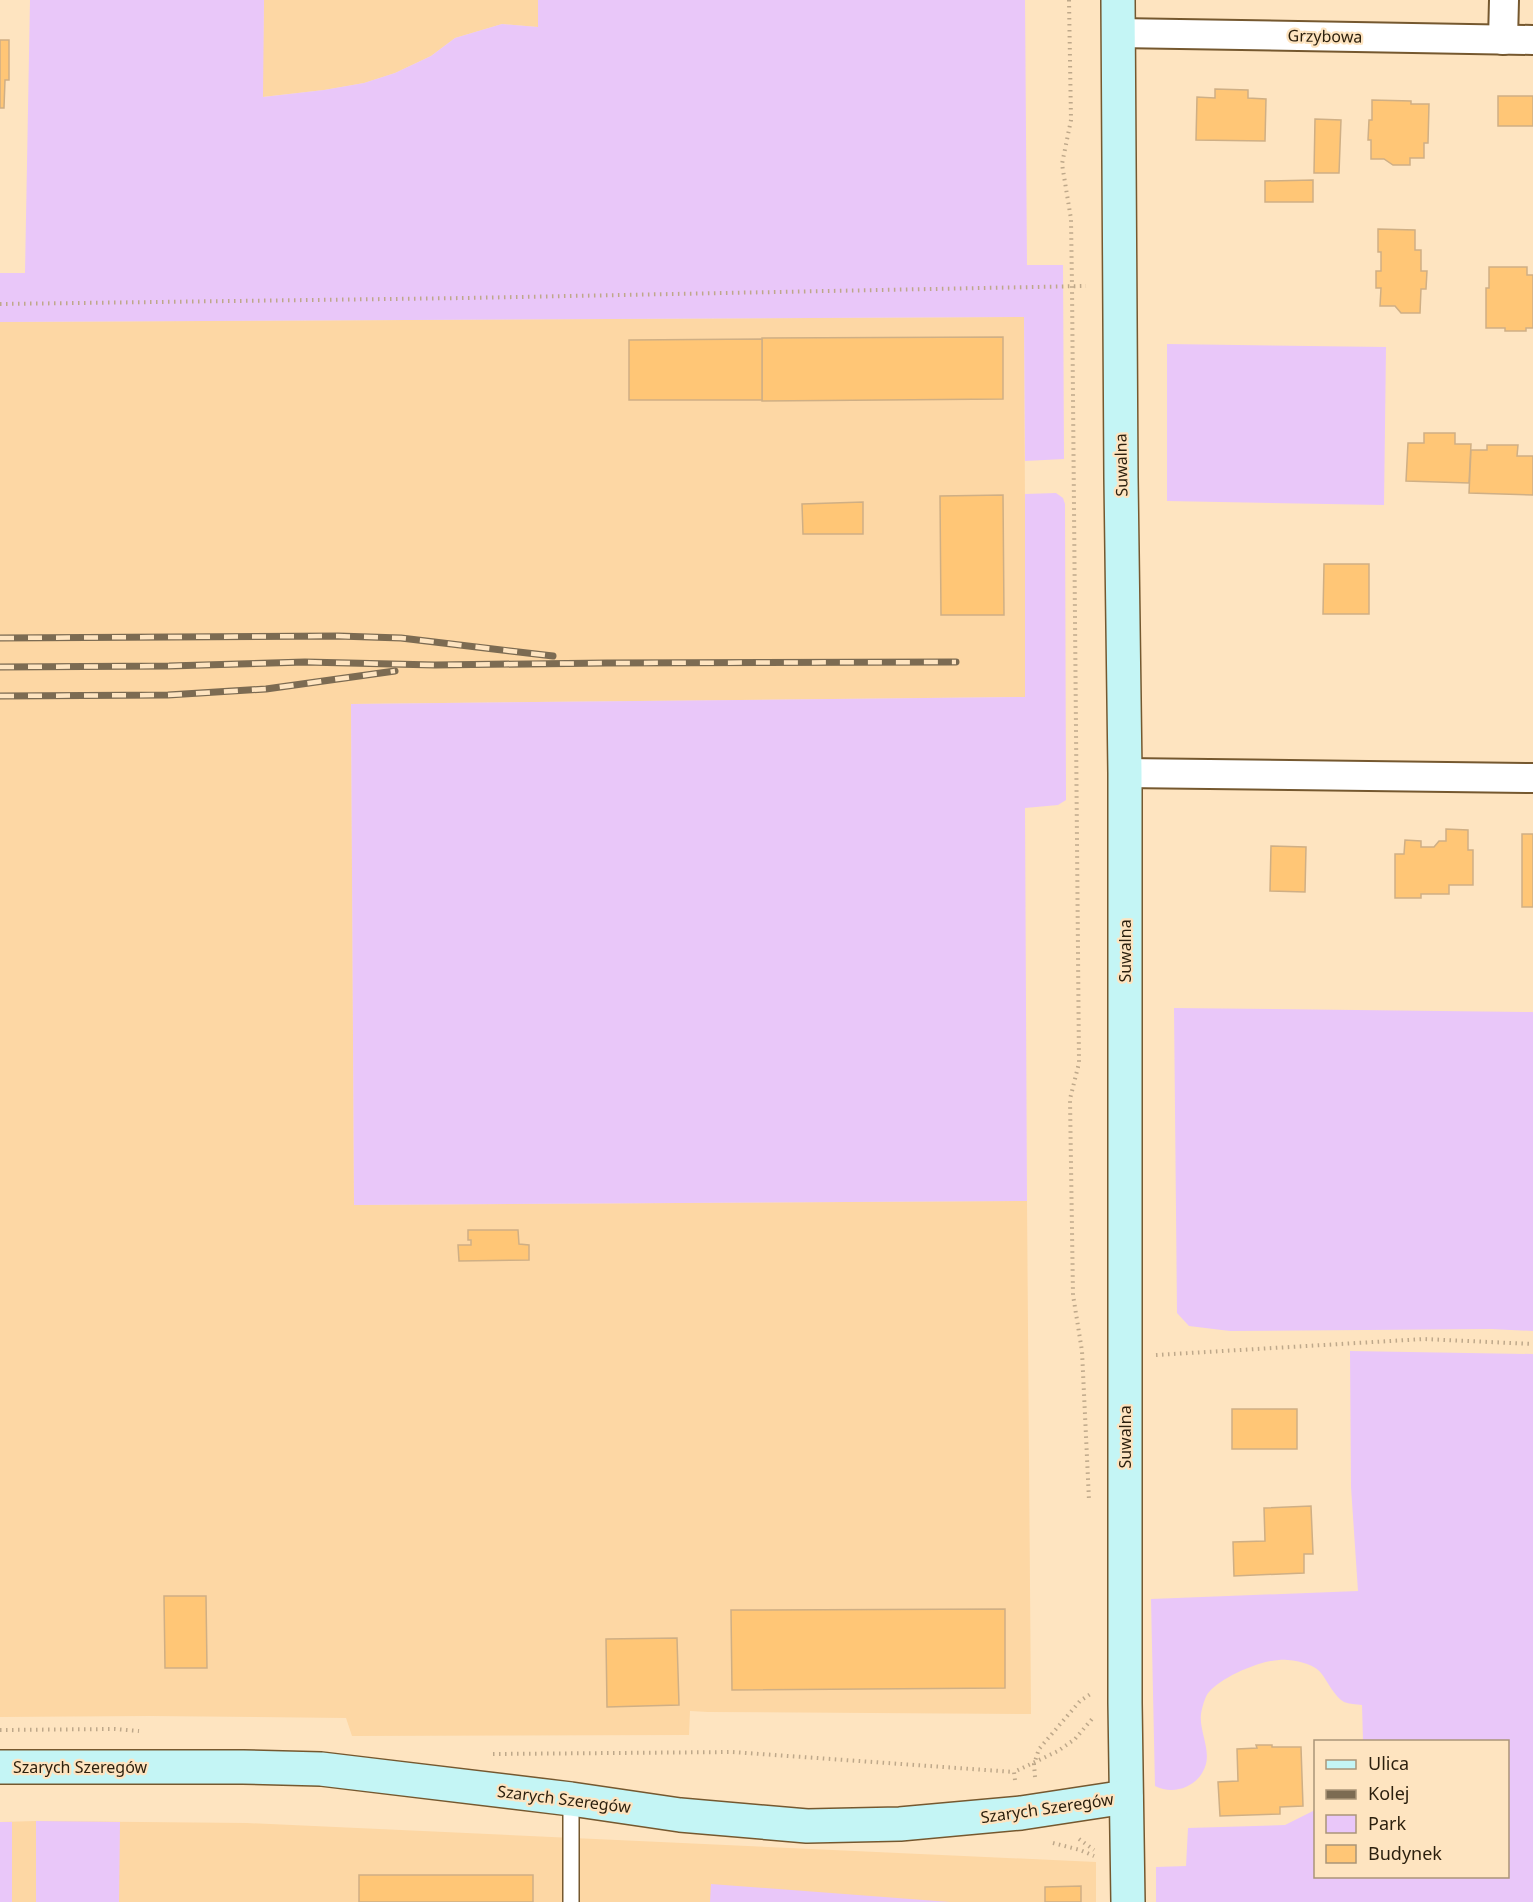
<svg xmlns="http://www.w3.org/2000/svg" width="1533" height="1902" viewBox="0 0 1533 1902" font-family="'Noto Sans',sans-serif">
<rect width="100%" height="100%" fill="#fee4c0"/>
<!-- built -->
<g fill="#fdd7a4">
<polygon points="264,0 538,0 538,27 502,24 455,38 431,56 395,73 364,83 324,90 262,97"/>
<polygon points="1024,317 1026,697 351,704 354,1205 1027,1201 1031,1714 708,1712 690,1711 689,1735 352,1736 346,1718 149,1716 0,1717 0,322"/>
<polygon points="36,1821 247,1823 1096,1862 1096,1902 0,1902 0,1822"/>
</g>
<!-- green -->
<g fill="#e9c7f9">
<polygon points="30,0 264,0 263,97 324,90 364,83 395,73 431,56 455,38 502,24 538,27 538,0 1025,0 1027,265 1063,265 1064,459 1025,461 1024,317 0,322 0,273 25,273"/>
<polygon points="1167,344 1386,347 1384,505 1167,501"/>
<polygon points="1056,493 1063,498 1065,504 1066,800 1058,805 1025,808 1027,1201 354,1205 351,704 1025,697 1025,494"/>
<polygon points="1174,1008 1533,1012 1533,1331 1491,1329 1230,1331 1189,1326 1177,1313"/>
<path d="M1350,1351L1533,1354V1902H1156V1867L1186,1866L1188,1828L1285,1825L1315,1810L1316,1876H1508V1742L1363,1741L1362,1705C1356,1704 1349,1704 1344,1702C1334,1696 1328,1682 1321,1673C1313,1663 1291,1659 1279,1660C1259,1661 1222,1677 1209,1692C1205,1696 1202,1708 1201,1714C1199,1729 1210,1748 1206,1764C1200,1786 1175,1796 1155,1786L1151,1599L1358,1591L1351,1487Z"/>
<polygon points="36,1821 120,1822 119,1902 36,1902"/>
<rect x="0" y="1822" width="12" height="80"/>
<polygon points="711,1884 950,1902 710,1902"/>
</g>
<!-- building -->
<g fill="#ffc676" stroke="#cfaf85" stroke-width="1.5">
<polygon points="0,40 9,40 9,80 5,80 4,108 0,108"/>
<polygon points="1215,89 1248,90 1248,98 1266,99 1265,141 1196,140 1197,97 1215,98"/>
<rect x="1498" y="96" width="35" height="30"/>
<polygon points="1372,100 1411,101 1411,104 1429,104 1428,143 1424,143 1424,158 1410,158 1410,165 1393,165 1384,159 1371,159 1371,140 1368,140 1369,120 1372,120"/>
<polygon points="1315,119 1341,120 1339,173 1314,173"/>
<polygon points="1313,180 1313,202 1265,202 1265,181"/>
<polygon points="1378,229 1415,230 1415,250 1421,250 1421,271 1427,271 1426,289 1421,289 1420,313 1401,313 1395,306 1380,306 1381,288 1376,288 1376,271 1381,271 1381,252 1378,252"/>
<polygon points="1489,267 1527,267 1527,275 1533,275 1533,328 1526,328 1526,331 1505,331 1505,328 1486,328 1486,288 1489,288"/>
<polygon points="1003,337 1003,399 762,401 762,338"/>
<polygon points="762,339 762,400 629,400 629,340"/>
<polygon points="1424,433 1455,433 1455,444 1471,444 1469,483 1406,481 1408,443 1424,443"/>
<polygon points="1487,445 1518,445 1517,456 1533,456 1533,495 1469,493 1471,450 1487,450"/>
<polygon points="1003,495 1004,615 941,615 940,496"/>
<polygon points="863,502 863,534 803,534 802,504"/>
<polygon points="1324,564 1369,564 1369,614 1323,614"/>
<polygon points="1446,829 1468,830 1468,850 1473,850 1473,885 1449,885 1449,894 1421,894 1421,898 1395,898 1395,854 1404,854 1405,840 1421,841 1421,847 1434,847 1439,841 1446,841"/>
<rect x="1522" y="834" width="11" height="73"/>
<polygon points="1271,846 1306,847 1305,892 1270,891"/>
<polygon points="468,1230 518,1230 519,1244 529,1245 529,1260 459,1261 458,1245 471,1245 471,1240 468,1240"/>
<rect x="1232" y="1409" width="65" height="40"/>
<polygon points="1311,1506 1313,1554 1304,1554 1304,1573 1234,1576 1233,1542 1265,1541 1264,1508"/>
<polygon points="164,1596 206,1596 207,1668 165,1668"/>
<polygon points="1005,1609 1005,1688 732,1690 731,1610"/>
<polygon points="677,1638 679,1705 607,1707 606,1639"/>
<polygon points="1256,1745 1272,1745 1272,1747 1301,1747 1303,1806 1280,1807 1280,1814 1220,1816 1218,1782 1238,1781 1237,1749 1257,1748"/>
<rect x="359" y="1875" width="174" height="27"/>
<polygon points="1081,1886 1081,1902 1045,1902 1045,1887"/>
</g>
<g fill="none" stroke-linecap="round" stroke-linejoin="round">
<!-- lane casing -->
<g stroke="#75582f" stroke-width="18">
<polyline id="lane" points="571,1902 571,1799"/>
</g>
<!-- street casing -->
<g stroke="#75582f" stroke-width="32">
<g id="street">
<polyline points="1118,33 1533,40"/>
<polyline points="1503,40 1504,0"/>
<polyline points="1125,773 1533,778"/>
</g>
</g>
<!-- secondary casing -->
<g stroke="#75582f" stroke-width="36">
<g id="secondary">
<polyline points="1118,0 1121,478 1125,773 1125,1703 1128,1902"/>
<polyline points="0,1767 243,1767 321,1769 571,1799 680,1815 807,1826 900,1824 1021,1813 1126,1797"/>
</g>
</g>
<!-- path -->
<g stroke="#bea88a" stroke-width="4" stroke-dasharray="1.5 4.5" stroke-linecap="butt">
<polyline points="1069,0 1071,120 1062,164 1071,219 1072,286 1079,1063 1070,1099 1073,1295 1082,1351 1089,1500"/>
<polyline points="0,304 466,298 1086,286"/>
<polyline points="1156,1355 1424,1339 1533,1344"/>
<polyline points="0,1730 115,1729 139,1731"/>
<polyline points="493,1754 732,1752 1014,1772"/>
<polyline points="1035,1777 1034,1764 1039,1749 1080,1701 1092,1693"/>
<polyline points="1015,1780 1014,1772 1058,1751 1075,1739 1092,1719"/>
<polyline points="1079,1839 1094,1850"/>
<polyline points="1053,1843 1080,1850 1094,1856"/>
</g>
<!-- lane -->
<use href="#lane" stroke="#fff" stroke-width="15"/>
<!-- street -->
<use href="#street" stroke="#fff" stroke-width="28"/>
<!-- secondary -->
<use href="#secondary" stroke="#c4f5f5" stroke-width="33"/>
<!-- rail casing -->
<g stroke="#7c6b52" stroke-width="7">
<g id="rail">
<polyline points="0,638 338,636 401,638 553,656"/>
<polyline points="0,667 169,666 305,662 435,665 606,663 956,662"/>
<polyline points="0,696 168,695 266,689 395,671"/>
</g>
</g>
<!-- rail -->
<use href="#rail" stroke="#fee4c0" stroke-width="4.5" stroke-dasharray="14" stroke-linecap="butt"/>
</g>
<g text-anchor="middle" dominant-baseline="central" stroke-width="4.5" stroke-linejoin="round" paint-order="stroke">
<!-- street labels -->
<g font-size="16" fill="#2b1f0d" stroke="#fee4c0">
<text transform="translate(1325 36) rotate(1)">Grzybowa</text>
<text transform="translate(1121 465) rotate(-91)">Suwalna</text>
<text transform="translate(1125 951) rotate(-90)">Suwalna</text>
<text transform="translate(1125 1437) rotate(-90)">Suwalna</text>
<text x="80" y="1767">Szarych Szeregów</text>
<text transform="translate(564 1799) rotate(7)">Szarych Szeregów</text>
<text transform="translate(1047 1808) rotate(-8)">Szarych Szeregów</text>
</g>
</g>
<!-- legend -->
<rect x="1314" y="1740" width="195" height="138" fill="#fee4c0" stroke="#aa9578" stroke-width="1.5"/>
<rect x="1326" y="1760" width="30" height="9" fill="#c4f5f5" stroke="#aa9578" stroke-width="1.5"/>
<text x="1368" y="1770" font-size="18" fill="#2b1f0d">Ulica</text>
<rect x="1326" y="1790" width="30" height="9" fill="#7c6b52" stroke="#aa9578" stroke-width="1.5"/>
<text x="1368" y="1800" font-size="18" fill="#2b1f0d">Kolej</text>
<rect x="1326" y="1815" width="30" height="18" fill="#e9c7f9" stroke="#aa9578" stroke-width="1.5"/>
<text x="1368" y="1830" font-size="18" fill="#2b1f0d">Park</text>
<rect x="1326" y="1845" width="30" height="18" fill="#ffc676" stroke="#aa9578" stroke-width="1.5"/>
<text x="1368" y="1860" font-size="18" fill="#2b1f0d">Budynek</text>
</svg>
